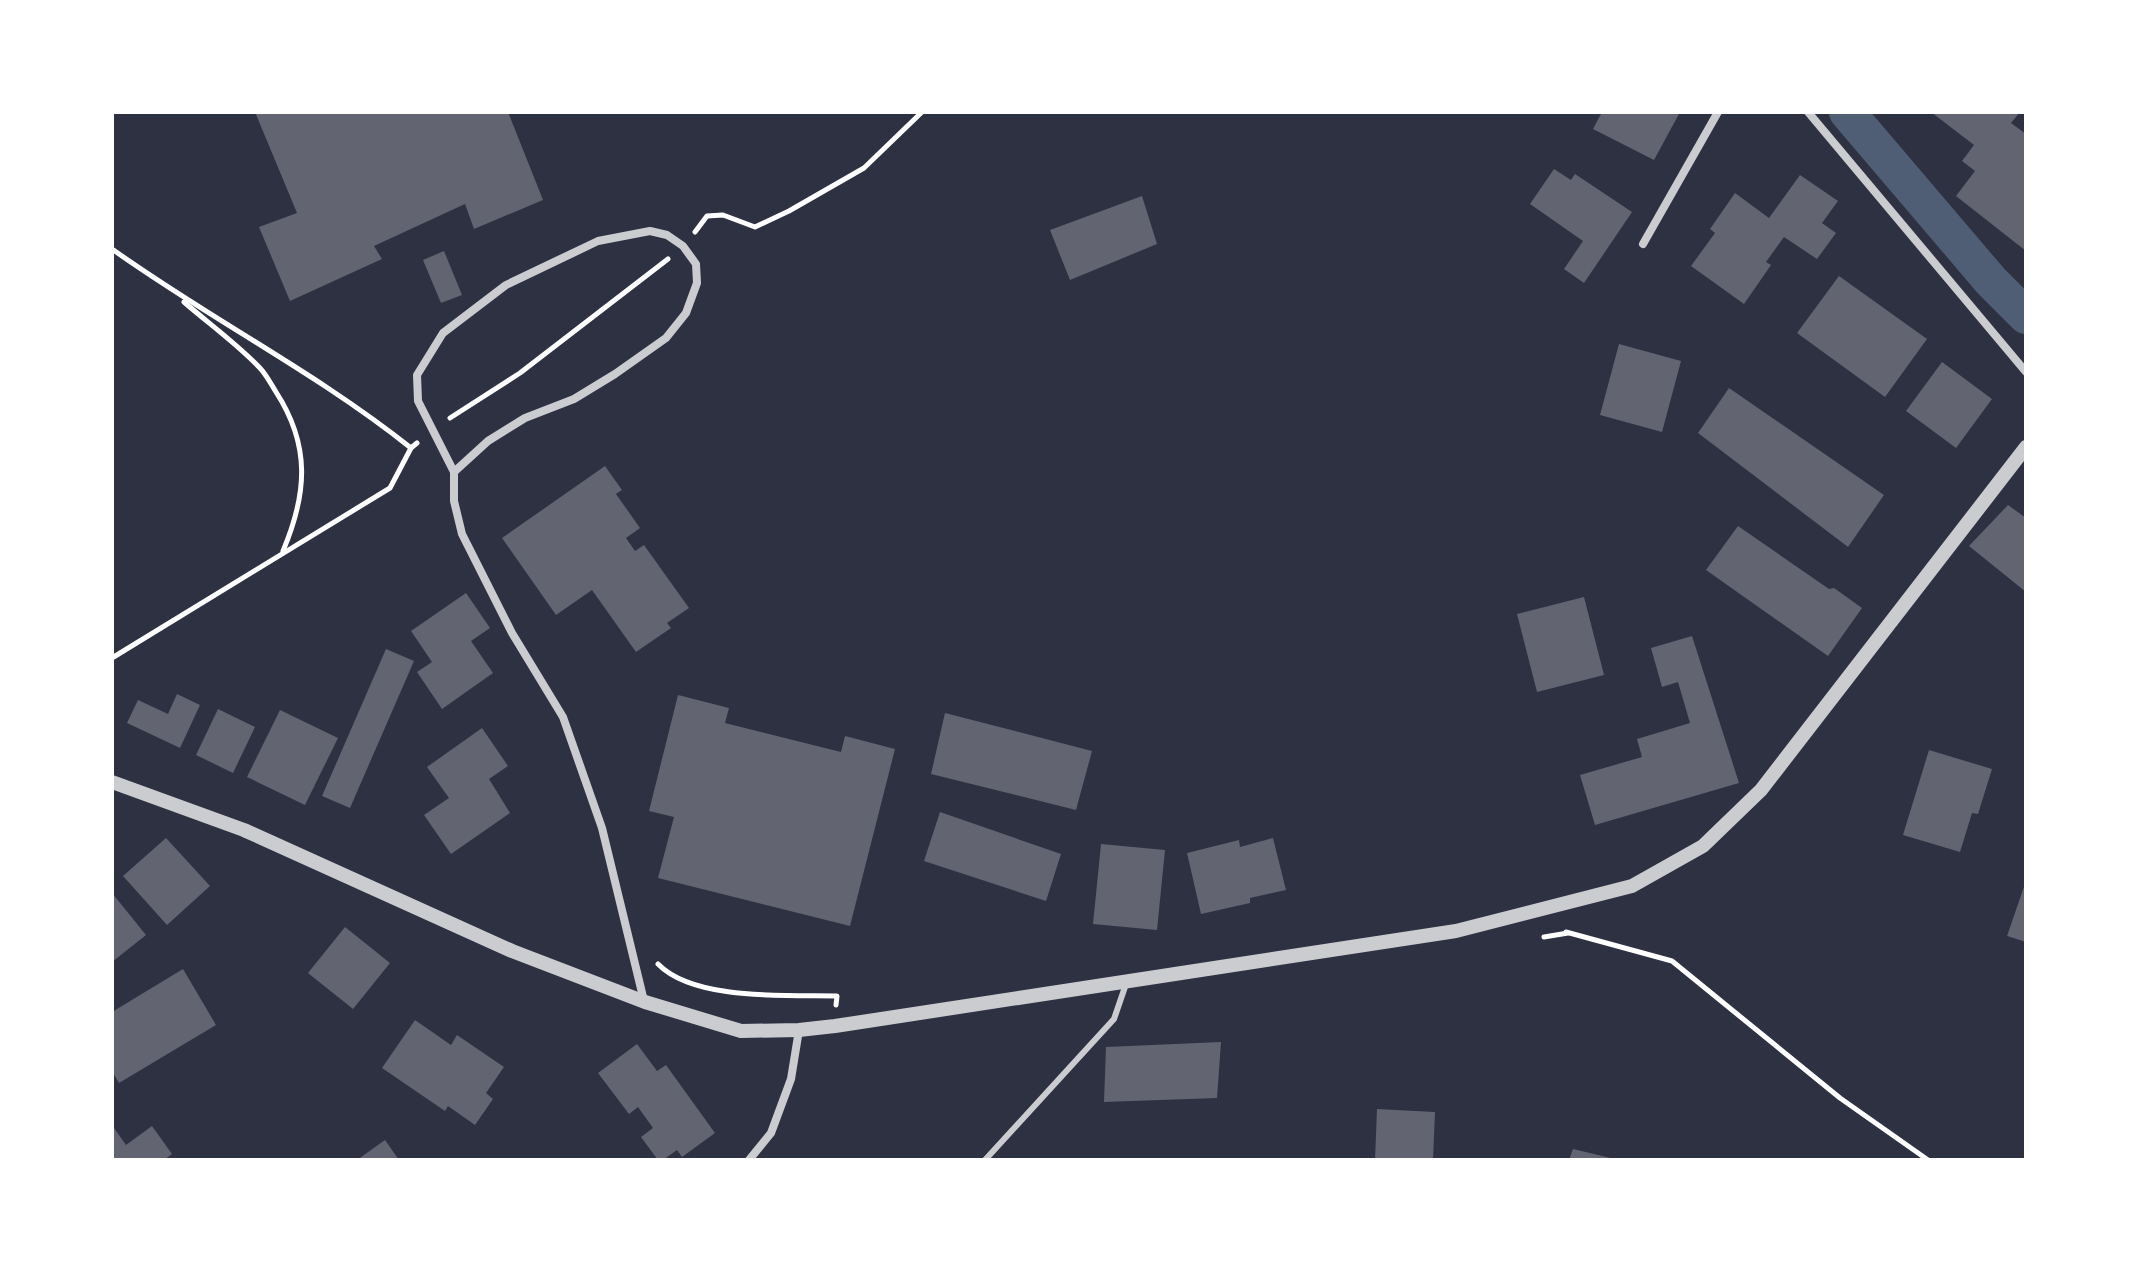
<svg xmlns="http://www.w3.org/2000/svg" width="2138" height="1272" viewBox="0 0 2138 1272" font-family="Manrope,sans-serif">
<rect width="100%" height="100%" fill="#2d3142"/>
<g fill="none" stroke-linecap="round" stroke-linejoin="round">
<!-- canal -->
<polyline stroke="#4f5d75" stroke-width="36" points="1847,112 1991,281 2026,316"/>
</g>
<!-- building -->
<g fill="#626471">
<polygon points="255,112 508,112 543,200 474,229 465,204 374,246 382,259 290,301 259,227 297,213"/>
<polygon points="1602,112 1680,112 1654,160 1593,129"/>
<polygon points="1931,112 2020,112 2011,123 2026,134 2026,251 1956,196 1975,171 1962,161 1974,145"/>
<polygon points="1554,169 1571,180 1575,174 1632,212 1584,283 1564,269 1583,241 1530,204"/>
<polygon points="1800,175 1838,201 1822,223 1836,233 1817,259 1784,237 1766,262 1771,265 1744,304 1691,266 1715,233 1710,229 1735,193 1769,218"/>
<polygon points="1142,196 1157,244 1070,280 1050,230"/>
<polygon points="444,251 462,295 441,303 423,260"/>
<polygon points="1839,276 1927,339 1885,397 1797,333"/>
<polygon points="1619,344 1681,361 1662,432 1600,415"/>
<polygon points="1942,362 1992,399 1956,448 1906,411"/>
<polygon points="1729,388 1884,495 1848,547 1698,433"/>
<polygon points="605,466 622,490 616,494 640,528 626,538 635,551 644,545 689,608 667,623 671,628 636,652 592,590 556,615 502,538"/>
<polygon points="2008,505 2026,518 2026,592 1969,546"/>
<polygon points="1738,526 1829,589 1834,588 1862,608 1828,656 1706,570"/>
<polygon points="466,593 490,628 471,641 493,673 442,709 417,672 432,662 411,631"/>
<polygon points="1584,597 1604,675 1537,692 1517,614"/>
<polygon points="1692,636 1739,783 1595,825 1580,775 1642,757 1637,739 1690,723 1678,682 1662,687 1651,648"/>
<polygon points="386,649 414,661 350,808 322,796"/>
<polygon points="177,694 200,705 180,748 127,723 138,700 168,714"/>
<polygon points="678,695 729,708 725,723 841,752 845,736 895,749 850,926 658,878 674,817 649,811"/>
<polygon points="218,709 255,727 233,773 196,755"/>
<polygon points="280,710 338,738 305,805 247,777"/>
<polygon points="945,713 1092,751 1076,810 931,774"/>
<polygon points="482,728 508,766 489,779 510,813 451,854 424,815 449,798 427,767"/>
<polygon points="1929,750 1992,769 1978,814 1972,813 1960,852 1903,835"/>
<polygon points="940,812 1061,854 1046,901 924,861"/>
<polygon points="166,838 210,886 167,925 123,876"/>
<polygon points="1273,838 1286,890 1250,898 1250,903 1201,914 1187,853 1239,840 1240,847"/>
<polygon points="1101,844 1165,850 1157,930 1093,924"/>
<polygon points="2026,881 2026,942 2007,936"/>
<polygon points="112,893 146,935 112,962"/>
<polygon points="345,927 390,963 353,1009 308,973"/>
<polygon points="183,969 216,1025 119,1083 112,1071 112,1012"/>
<polygon points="415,1020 451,1045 457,1035 504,1067 486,1093 493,1099 475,1125 448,1106 445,1111 382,1068"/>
<polygon points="1221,1042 1217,1098 1104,1102 1106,1047"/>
<polygon points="637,1044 657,1071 666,1065 715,1133 682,1157 677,1150 663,1160 658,1160 641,1137 653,1128 638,1107 629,1114 598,1073"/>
<polygon points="1377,1109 1435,1112 1433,1160 1375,1160"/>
<polygon points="112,1125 126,1145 152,1126 172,1154 164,1160 112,1160"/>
<polygon points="385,1140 399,1160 357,1160"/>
<polygon points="1573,1149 1615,1159 1615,1160 1569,1160"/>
</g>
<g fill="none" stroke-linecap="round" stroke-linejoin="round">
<!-- path -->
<g stroke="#fff" stroke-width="5">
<polyline points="695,232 707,216 723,215 755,227 789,211 864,168 922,112"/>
<path d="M112,249C210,319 317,373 411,448"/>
<path d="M184,302C208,323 236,343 259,367C266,374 271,384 276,392C311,446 307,494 283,551"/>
<polyline points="450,418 520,373 668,259"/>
<polyline points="112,658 390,488 411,448 417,443"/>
<polyline points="1566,932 1672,961 1840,1098 1928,1160"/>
<polyline points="1544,937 1568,933"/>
<path d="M658,964C694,1001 787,995 837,996L836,1005"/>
</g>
<!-- service -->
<polyline stroke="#caccd0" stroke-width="6" points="985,1160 1114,1019 1126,984"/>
<!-- minor -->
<g stroke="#caccd0" stroke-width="8">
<polyline points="1808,112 2026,372"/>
<polyline points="1643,244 1718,112"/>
<polyline points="454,472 488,441 525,418 574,399 615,374 666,338 686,313 697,283 696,264 683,246 667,235 650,231 598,241 506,285 443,333 417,375 418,401 454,472 454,501 462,534 512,633 563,717 602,828 644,1001"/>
<polyline points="749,1160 771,1133 791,1079 799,1030"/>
</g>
<!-- tertiary -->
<polyline stroke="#caccd0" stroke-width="14" points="112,782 244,830 512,951 645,1002 741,1031 799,1030 835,1026 1456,931 1632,886 1703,846 1761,790 2026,447"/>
</g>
<!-- border -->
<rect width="2138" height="1272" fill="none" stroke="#ffffff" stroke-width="228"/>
</svg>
